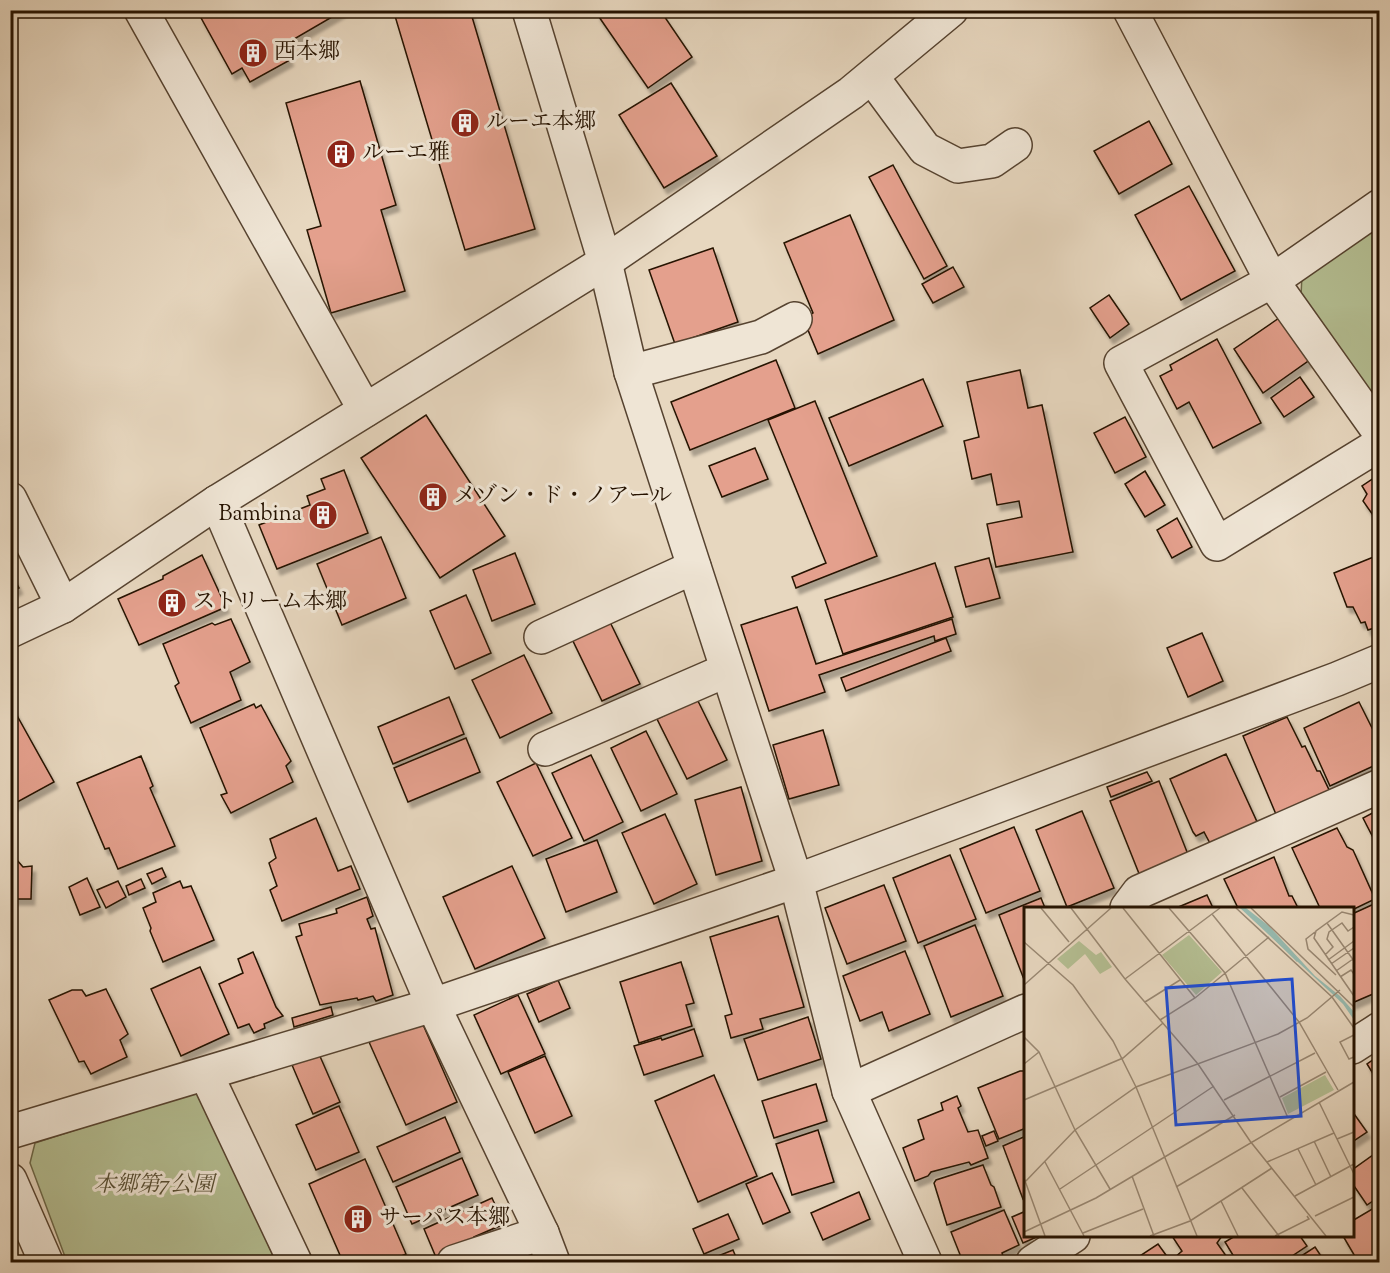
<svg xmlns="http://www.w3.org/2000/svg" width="1390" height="1273" viewBox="0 0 1390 1273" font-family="'Sorts Mill Goudy','Noto Serif JP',serif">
<defs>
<filter id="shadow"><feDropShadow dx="3.5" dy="6" stdDeviation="1.5" flood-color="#0004"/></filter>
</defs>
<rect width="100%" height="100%" fill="#e7d7bf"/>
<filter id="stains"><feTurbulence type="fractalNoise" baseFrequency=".00333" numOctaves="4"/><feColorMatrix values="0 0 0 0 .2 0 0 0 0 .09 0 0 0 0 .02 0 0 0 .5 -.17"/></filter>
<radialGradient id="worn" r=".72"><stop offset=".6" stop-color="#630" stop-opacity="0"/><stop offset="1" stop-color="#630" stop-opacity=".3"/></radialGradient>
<!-- green -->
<g fill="#b4be92" stroke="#6c6849" stroke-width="1.5">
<polygon points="1379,221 1379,405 1301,296 1302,274"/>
<polygon points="193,1092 202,1095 276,1262 67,1262 30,1163 35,1143"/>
</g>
<!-- building -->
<g fill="#e4a08d" stroke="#251200" stroke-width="1.5" filter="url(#shadow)">
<polygon points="210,10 344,10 282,46 290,60 250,82 242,68 232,74 200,16"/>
<polygon points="412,10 470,10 535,229 465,250 395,16"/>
<polygon points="601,10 660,10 692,57 648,88 597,14"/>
<polygon points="360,81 396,205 381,210 405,291 331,313 307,230 321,226 286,103"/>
<polygon points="671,83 717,156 664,188 619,115"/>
<polygon points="1149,121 1172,164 1119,194 1094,151"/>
<polygon points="893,165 947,266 924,279 869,177"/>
<polygon points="1189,186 1235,271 1181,300 1135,215"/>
<polygon points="850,215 894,320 818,354 803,318 813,313 784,243"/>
<polygon points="713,248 738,322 675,344 649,270"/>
<polygon points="953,267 964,287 933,303 922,284"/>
<polygon points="1109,295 1129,324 1110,338 1090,308"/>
<polygon points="1282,316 1311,359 1263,393 1234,349"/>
<polygon points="1217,339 1261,423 1213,448 1189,402 1177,409 1160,376 1172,370 1170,365"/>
<polygon points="776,360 795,408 690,450 671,402"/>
<polygon points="1020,370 1028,408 1042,405 1073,552 996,567 987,524 1022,517 1019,501 997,505 991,474 972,479 964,441 979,437 967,382"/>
<polygon points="1300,377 1314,397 1284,417 1271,398"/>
<polygon points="923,379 943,426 849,466 829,418"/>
<polygon points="815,401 877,556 796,588 792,577 826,563 768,420"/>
<polygon points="426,415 505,536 440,578 361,458"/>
<polygon points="1125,417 1146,457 1115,473 1094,433"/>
<polygon points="755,448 768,479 722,497 709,466"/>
<polygon points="344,470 368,533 277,569 259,525 310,505 307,496 325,489 321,479"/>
<polygon points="1145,471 1165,505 1145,517 1125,484"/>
<polygon points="1380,474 1380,525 1363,501 1367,494 1362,486"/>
<polygon points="1177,518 1192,547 1172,558 1157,530"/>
<polygon points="381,537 406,598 342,625 317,564"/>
<polygon points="515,553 535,604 492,621 473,570"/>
<polygon points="202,555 226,607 139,645 118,599 163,579 163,576"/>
<polygon points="1376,556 1380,564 1380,626 1368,630 1365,622 1361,623 1353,607 1347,607 1334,573"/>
<polygon points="989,558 1000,598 966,607 955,567"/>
<polygon points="935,563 953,617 843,654 825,600"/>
<polygon points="10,571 19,588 10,593"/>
<polygon points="466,595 491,653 455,669 430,611"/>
<polygon points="797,607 816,664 952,619 956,634 935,641 934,636 819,675 825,692 769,711 741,625"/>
<polygon points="231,619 250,662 230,672 241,700 191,723 175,686 179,683 163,644 212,623 215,625"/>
<polygon points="610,622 640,684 602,701 572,639"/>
<polygon points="1202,633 1223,681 1188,697 1167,648"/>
<polygon points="946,638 951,651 846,691 841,678"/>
<polygon points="524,655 552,713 500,738 472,680"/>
<polygon points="449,697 464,734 393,764 378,727"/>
<polygon points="697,699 727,760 687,779 657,719"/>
<polygon points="1359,702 1380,744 1380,763 1330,786 1304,728"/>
<polygon points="10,703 54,782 10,806"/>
<polygon points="254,704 256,708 261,705 291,761 286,766 293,782 231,813 221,795 227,793 200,728"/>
<polygon points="1287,717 1302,747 1305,746 1317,771 1320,771 1331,794 1278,819 1243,736"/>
<polygon points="823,730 839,785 789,799 773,745"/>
<polygon points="646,731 677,794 641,811 611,748"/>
<polygon points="466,738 480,772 408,802 394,768"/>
<polygon points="1226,754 1258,824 1212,847 1204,832 1196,836 1193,832 1170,779"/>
<polygon points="591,755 623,822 584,841 552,773"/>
<polygon points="141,756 153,786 150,788 175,846 118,869 109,848 105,849 77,783"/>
<polygon points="536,763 572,838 533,856 497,782"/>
<polygon points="1147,772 1152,781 1111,797 1107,787"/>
<polygon points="1159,781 1189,857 1140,876 1110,801"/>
<polygon points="741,787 762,861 716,875 695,800"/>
<polygon points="1380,809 1380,851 1363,818"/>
<polygon points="1082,811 1114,888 1067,907 1036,830"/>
<polygon points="665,814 697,884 654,904 622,833"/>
<polygon points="316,818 338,871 351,866 360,889 282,921 270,890 277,886 269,863 276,858 270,839"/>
<polygon points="1014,827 1040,891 986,913 960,849"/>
<polygon points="1337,828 1347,847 1353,850 1375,899 1352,910 1352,908 1320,908 1292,848"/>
<polygon points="597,840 617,892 566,912 546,859"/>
<polygon points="10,852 23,867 32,866 31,899 10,899"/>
<polygon points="950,855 976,919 918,943 893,878"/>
<polygon points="1274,857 1289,896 1292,896 1298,908 1238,908 1224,879"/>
<polygon points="512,866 545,938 475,969 443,897"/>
<polygon points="162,868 166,877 152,884 147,874"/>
<polygon points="87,878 100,907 80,915 69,887"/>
<polygon points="141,879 145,888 129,895 126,886"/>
<polygon points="118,881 126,897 106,908 97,890"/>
<polygon points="180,881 183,888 191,886 214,940 163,962 150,931 151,928 143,908 156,902 153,893"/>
<polygon points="884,885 906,941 847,964 825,908"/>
<polygon points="1207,895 1213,908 1176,908"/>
<polygon points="367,897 373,916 367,919 371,929 375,928 393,995 376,1001 373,996 358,1000 357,998 320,1005 296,937 302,935 299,924 337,913 336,909"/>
<polygon points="1041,898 1045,908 1026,908 1025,982 999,915"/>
<polygon points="1374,904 1380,913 1380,991 1352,1003 1352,914"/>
<polygon points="778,916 804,1007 760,1019 763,1029 731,1038 725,1016 732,1014 710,937"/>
<polygon points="975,925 1003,996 951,1017 924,946"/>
<polygon points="905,951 930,1014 889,1031 882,1012 860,1021 843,976"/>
<polygon points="253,952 276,1007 283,1016 264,1024 265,1028 254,1033 249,1024 238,1028 219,984 243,973 238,959"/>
<polygon points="681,962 694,1003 686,1005 692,1026 639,1043 620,982"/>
<polygon points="200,967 229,1034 181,1056 151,989"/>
<polygon points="558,980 570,1008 539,1022 527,994"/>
<polygon points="106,989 128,1034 120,1040 127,1057 91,1074 84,1061 79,1062 49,1000 72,990 82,990 86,996"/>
<polygon points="518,995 545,1054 501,1074 474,1015"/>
<polygon points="331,1007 333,1015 294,1027 292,1018"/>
<polygon points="808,1017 821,1059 758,1080 744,1039"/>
<polygon points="421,1020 457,1102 406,1125 369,1042"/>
<polygon points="694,1029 703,1056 644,1075 634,1046 661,1038 662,1040"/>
<polygon points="319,1054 340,1102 313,1114 292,1065"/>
<polygon points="1380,1055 1380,1085 1367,1064"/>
<polygon points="545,1056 572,1116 535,1133 508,1072"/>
<polygon points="1020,1071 1026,1071 1026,1128 999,1139 978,1088"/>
<polygon points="714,1075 757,1176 698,1202 655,1101"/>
<polygon points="816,1084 827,1121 774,1138 762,1101"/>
<polygon points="957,1096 961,1106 958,1108 968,1132 978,1130 988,1158 971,1165 969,1162 931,1172 928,1176 915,1181 903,1148 924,1139 918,1120 943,1110 941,1103"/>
<polygon points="339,1106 359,1152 316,1170 296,1125"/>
<polygon points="1352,1111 1367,1132 1352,1142"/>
<polygon points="445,1117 460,1152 393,1182 377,1147"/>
<polygon points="818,1130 834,1182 792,1195 776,1144"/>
<polygon points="994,1131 998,1141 986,1146 982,1136"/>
<polygon points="1026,1136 1026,1197 1023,1199 1003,1146"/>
<polygon points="1380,1150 1380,1196 1367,1205 1352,1183 1352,1170"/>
<polygon points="462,1158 478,1195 412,1224 396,1187"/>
<polygon points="365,1159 406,1254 388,1262 343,1262 309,1184"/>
<polygon points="983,1165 991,1185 994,1187 1001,1207 947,1225 934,1183 936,1180"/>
<polygon points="772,1173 790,1212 763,1224 746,1184"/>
<polygon points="859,1192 870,1219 823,1240 811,1213"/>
<polygon points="492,1198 504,1224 474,1237 479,1249 438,1262 424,1229"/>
<polygon points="1379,1205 1380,1260 1375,1262 1349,1262 1356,1258 1343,1236 1352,1236 1352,1221"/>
<polygon points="1004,1210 1019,1245 1002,1253 1004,1260 1001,1262 963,1262 951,1232"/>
<polygon points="1026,1211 1026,1236 1039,1236 1023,1243 1012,1217"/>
<polygon points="728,1214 739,1239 704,1254 693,1229"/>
<polygon points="1172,1236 1222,1236 1217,1243 1229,1260 1226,1262 1177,1262 1174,1258 1182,1251"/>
<polygon points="1235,1236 1300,1236 1307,1246 1283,1262 1233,1262 1236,1260 1225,1242"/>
<polygon points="1158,1244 1171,1262 1133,1262 1132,1261"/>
<polygon points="1315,1247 1325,1262 1292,1262"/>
<polygon points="733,1250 738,1262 703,1262"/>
</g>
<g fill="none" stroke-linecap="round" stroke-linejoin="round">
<!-- minor casing -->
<g stroke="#564330" stroke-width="36">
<g id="minor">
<polyline points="141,10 365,410"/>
<polyline points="529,10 605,262 631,372 796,881 849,1091 925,1262"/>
<polyline points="1130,10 1272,281 1380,433"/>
<polyline points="872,77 925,149 958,166 992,161 1015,145"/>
<polyline points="1380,206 1272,281 1121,363 1217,544 1380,444"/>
<polyline points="631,372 761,337 795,319"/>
<polyline points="10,499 63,606"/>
<polyline points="217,502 433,1005 542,1233 553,1262"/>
<polyline points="10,631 63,606 217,502 605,262 851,93 951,10"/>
<polyline points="541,637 694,567"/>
<polyline points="545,749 727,670"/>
<polyline points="1127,908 1139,892 1380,786"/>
<polyline points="1352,1047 1380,1029"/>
<polyline points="206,1074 295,1262"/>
<polyline points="849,1091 1026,1011"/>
<polyline points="10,1132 433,1005 796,881 1337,679 1380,661"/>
<polyline points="10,1180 46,1262"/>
<polyline points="454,1262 542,1233"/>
<polyline points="1033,1262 1073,1236"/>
</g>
</g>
<!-- minor -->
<use href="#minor" stroke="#efe5d5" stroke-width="33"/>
</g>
<!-- icons -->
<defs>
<g id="building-disc" transform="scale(1.5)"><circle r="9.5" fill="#8f2418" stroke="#efe5d5"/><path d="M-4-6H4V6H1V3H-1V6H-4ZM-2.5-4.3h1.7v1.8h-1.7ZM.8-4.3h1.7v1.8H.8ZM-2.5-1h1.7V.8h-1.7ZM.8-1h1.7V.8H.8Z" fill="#fff"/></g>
</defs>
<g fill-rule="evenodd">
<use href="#building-disc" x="253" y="53"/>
<use href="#building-disc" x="465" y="123"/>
<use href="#building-disc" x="341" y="154"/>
<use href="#building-disc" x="433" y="497"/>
<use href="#building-disc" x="323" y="515"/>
<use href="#building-disc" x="172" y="603"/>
<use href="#building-disc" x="358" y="1219"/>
</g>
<g text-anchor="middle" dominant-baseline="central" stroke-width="6" stroke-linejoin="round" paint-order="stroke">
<!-- poi labels -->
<g font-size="22" fill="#251200" stroke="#efe5d5" text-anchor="start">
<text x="274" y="53">西本郷</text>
<text x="486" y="123">ルーエ本郷</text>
<text x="362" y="154">ルーエ雅</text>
<text x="454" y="497">メゾン・ド・ノアール</text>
<text x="302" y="515" text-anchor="end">Bambina</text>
<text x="193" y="603">ストリーム本郷</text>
<text x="379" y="1219">サーパス本郷</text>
</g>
<!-- park labels -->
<g font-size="22" font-style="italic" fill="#574e33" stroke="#efe5d5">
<text x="154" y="1186">本郷第7公園</text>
</g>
</g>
<!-- overview -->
<g transform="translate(1024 907)">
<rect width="330" height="330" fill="#e7d7bf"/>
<path d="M165,28L198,65L172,88L138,48ZM55,34L72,48L77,45L88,60L76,67L61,47L44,62L33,52ZM301,168L310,183L264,207L258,191Z" fill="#b4be92"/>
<path d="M216,1H222L245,19L291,69L316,89L330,105V113L319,97Z" fill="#97baaf"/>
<path fill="none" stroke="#97baaf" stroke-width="3" d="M239,19L274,54"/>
<path fill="none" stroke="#998873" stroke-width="1.5" d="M17,1L45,35M47,1L101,72L174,157L226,234L302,329M99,1L171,91M145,1L201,66L264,211M212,1L308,90L330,121M227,1L330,100M188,7L275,115L314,183M330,8L318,5L292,24L290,31L330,89M303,16L330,54M291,25L282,32L284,42L312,68M0,35L49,78L89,134L112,180L173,329M301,48L309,40L303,32L305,25L318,16L324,24L330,20M304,53L330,34M307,57L330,41M312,64L329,52M316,70L327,63L330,67M101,72L196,1M0,78L87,1M121,95L156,73M136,113L171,91L245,30M330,128L316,135L325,152L330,150M0,130L15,145L51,223L86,282M0,157L15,145M256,190L302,165M0,193L99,151L139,116M200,193L291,146M295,195L330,267M313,232L330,225M290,234L307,270M274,242L292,278M21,255L60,329M243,255L310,226M108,269L130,329M0,271L21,329M0,276L51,223L112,180L254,127L283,111L316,83M152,280L330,175M218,281L255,329M36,282L190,179M271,289L330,257M197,294L214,329M291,309L330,290M0,325L72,291L211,208M59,326L119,302M126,329L166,314L248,261M251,329L285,312L283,309"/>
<path fill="#1d4ed8" fill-opacity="0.15" stroke="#1d4ed8" stroke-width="3" d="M268,72L277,209L152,218L142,81Z"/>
<rect width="330" height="330" fill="none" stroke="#251200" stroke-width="3"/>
</g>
<!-- margin -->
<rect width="1390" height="1273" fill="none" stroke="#e7d7bf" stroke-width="36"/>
<rect x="12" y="12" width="1366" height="1249" fill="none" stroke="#251200" stroke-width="3"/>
<rect x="18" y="18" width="1354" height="1237" fill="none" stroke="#251200" stroke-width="1.5"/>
<rect width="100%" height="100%" filter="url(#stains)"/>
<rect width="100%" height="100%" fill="url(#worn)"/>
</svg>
